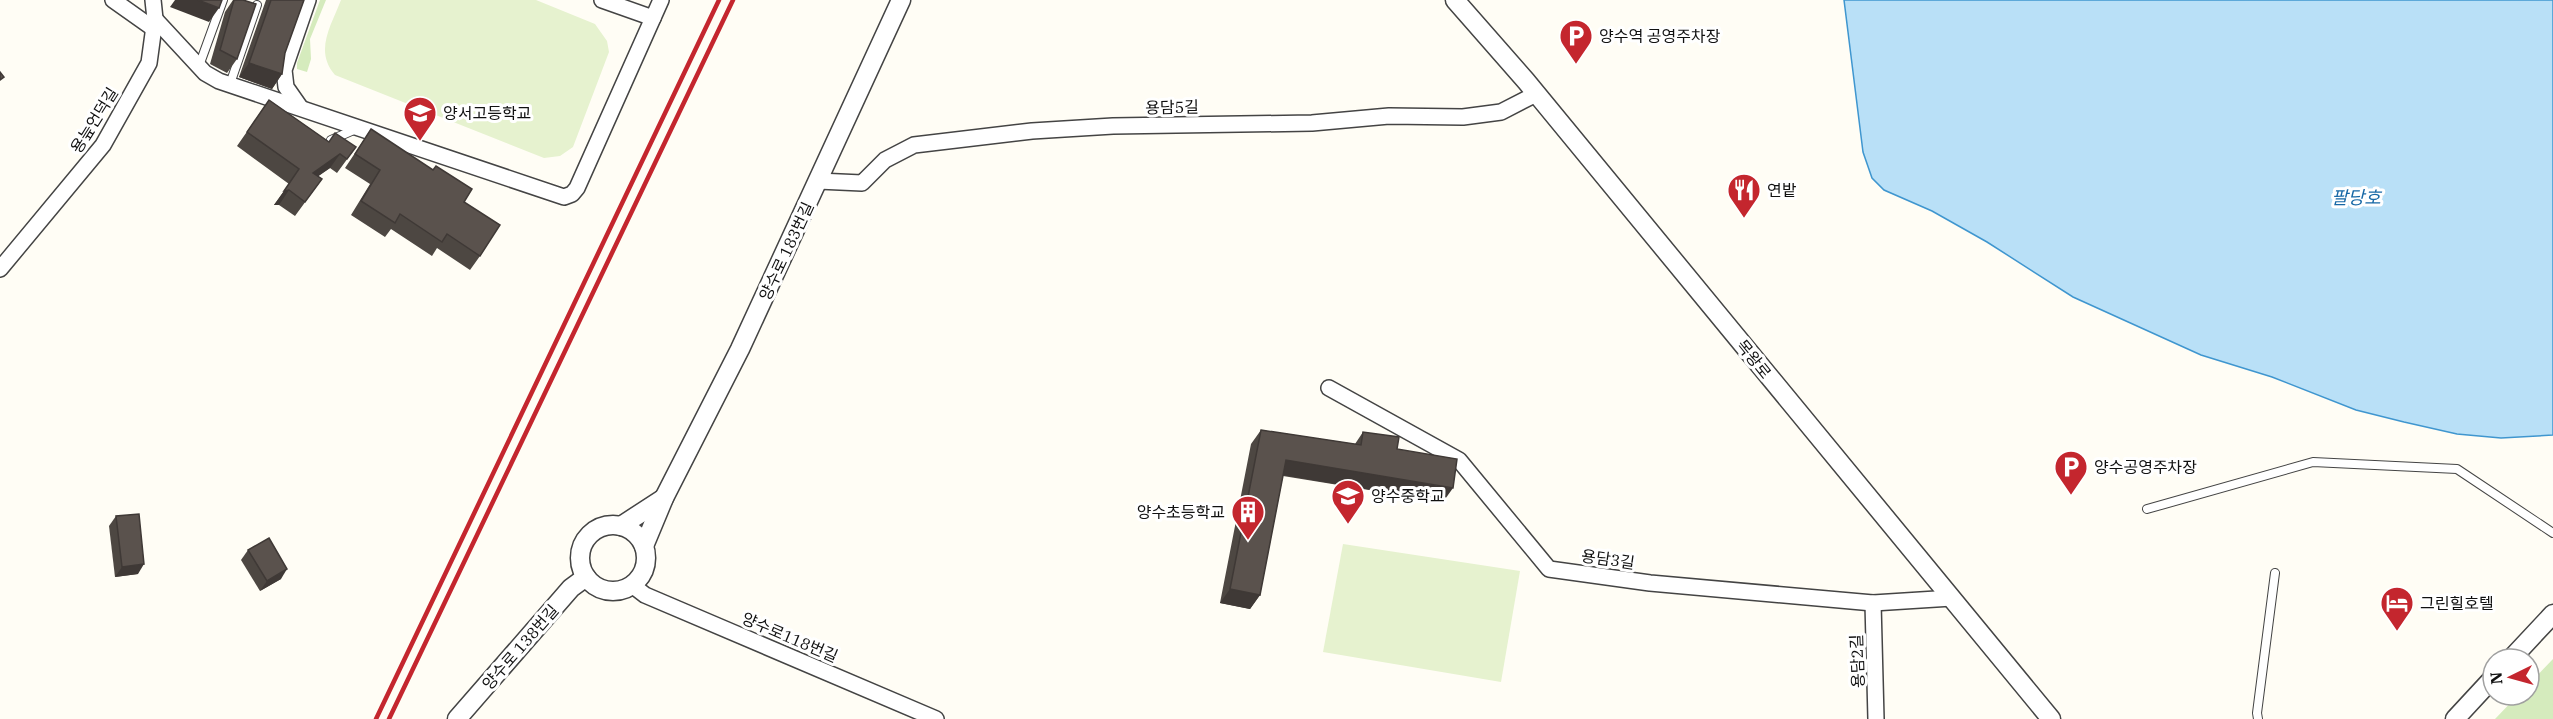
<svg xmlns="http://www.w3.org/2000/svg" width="2553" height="719" viewBox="0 0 2553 719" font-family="'IBM Plex Serif','Noto Sans KR',serif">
<rect width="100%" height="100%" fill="#fffdf5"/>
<!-- green -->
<g fill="#d5ebbd">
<polygon points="320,0 326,0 310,39 311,59 307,72 297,69 297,63"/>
<polygon points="2553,659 2553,719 2495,719 2518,695 2529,695 2529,684"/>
</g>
<!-- pitch -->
<g fill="#e6f2cf">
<path d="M341,0H536L595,24L607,41L609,52L573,147L560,156L544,158L335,75C314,51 331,26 341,0Z"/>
<polygon points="1343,544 1520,571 1501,682 1323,652"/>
</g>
<!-- water -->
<polygon fill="#b9e0f7" stroke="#3f96cf" stroke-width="1.5" points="1844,0 2553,0 2553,435 2501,438 2457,434 2404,422 2356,410 2272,377 2201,355 2073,297 1987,242 1932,211 1884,190 1872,178 1863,152"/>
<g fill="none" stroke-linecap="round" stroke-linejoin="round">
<!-- service casing -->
<g stroke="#444" stroke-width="10">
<g id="service">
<polyline points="199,66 223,0"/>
<polyline points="230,84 257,5"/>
<polyline points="331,140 356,129"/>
<polyline points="2147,509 2313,462 2457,469 2553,533"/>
<polyline points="2258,719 2257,713 2275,573"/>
</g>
</g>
<!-- minor casing -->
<g stroke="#444" stroke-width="18">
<g id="minor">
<polyline points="113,0 154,29"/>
<polyline points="602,0 653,18"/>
<polyline points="155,19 205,73 219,81 564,197 572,194 577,188 661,0"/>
<polyline points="300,107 286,87 284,70 308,0"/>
<polyline points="818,181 862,183 885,160 914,145 1032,131 1113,126 1312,123 1389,116 1463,117 1501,112 1536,94"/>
<polyline points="0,269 103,145 149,63 155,19 153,0"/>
<polyline points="1329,388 1459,460 1549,569 1650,583 1873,603 1952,598"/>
<polyline points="632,585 645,595 936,719"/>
<polyline points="1873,603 1876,719"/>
</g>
</g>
<!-- tertiary casing -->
<g stroke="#444" stroke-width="21">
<g id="tertiary">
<polyline points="1455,0 1526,81 2051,719"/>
<circle cx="613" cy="558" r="33"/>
<polyline points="621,526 664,498"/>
<polyline points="644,546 664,498 740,349 901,0"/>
<polyline points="2511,659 2553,614"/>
<polyline points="457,719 571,588 586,577"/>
<polyline points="2455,719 2493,678"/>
</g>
</g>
<!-- service -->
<use href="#service" stroke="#fff" stroke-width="8"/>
<!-- minor -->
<use href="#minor" stroke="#fff" stroke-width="15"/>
<!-- tertiary -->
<use href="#tertiary" stroke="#fff" stroke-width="18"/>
<!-- rail -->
<g stroke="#c4262e" stroke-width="4.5">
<polyline points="376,719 719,0"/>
<polyline points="389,719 733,0"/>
</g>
</g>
<!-- wall -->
<g fill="#4d4742">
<polygon points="233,0 243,0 237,59 227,73 210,64 225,12"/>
<polygon points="266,0 304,0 285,53 282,74 272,89 239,77"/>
<polygon points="269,100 329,142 356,147 337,173 330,168 318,176 322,179 295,216 279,205 274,205 289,184 237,146"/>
<polygon points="371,129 464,202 480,256 470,270 437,248 432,256 391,229 385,237 351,215 370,184 345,168"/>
<polygon points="1261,430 1355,444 1363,432 1397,449 1443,502 1283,476 1260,595 1250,609 1220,603 1251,444"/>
<polygon points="116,516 138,574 115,577 109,526"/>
<polygon points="248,550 281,579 260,591 241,560"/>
</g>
<!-- shaded-wall -->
<g fill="#3f3936">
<polygon points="175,0 198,0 219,8 209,22 170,7"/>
<polygon points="249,63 282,74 272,89 239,77"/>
<polygon points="340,154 330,168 303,187 313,173"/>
<polygon points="289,190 279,205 274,205 284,191"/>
<polygon points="1286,460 1453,488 1443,502 1276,474"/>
<polygon points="144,564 138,574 115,577 122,567"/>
<polygon points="287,569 281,579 260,591 267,581"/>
<polygon points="1230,589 1260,595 1250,609 1220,603"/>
</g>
<!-- building -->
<g fill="#5a524d" stroke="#3f3936" stroke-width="1.5">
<polygon points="198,0 222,0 219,8"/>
<polygon points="234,0 243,0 256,4 237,59 220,50"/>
<polygon points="271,0 304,0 285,53 282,74 249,63"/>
<polygon points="0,72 4,77 0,80"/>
<polygon points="269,100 329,142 335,133 356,147 347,159 340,154 313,173 322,179 305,202 289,190 284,191 299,169 247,132"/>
<polygon points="371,129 433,170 436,166 472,189 464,202 500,225 480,256 447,234 442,242 400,214 395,223 361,201 380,170 355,154"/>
<polygon points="1261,430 1361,445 1363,432 1399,437 1397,449 1457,459 1453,488 1286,460 1260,595 1230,589"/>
<polygon points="139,514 144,564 122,567 116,516"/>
<polygon points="269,538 287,569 267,581 248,550"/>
</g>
<!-- icons -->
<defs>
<g id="parking-pin" transform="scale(1.725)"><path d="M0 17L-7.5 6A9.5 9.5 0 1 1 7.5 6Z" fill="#c4262e" stroke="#fff"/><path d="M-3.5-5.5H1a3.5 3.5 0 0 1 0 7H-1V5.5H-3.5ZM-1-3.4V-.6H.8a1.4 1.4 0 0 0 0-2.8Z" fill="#fff"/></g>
<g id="school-pin" transform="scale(1.725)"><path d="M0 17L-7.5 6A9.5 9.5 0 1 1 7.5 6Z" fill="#c4262e" stroke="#fff"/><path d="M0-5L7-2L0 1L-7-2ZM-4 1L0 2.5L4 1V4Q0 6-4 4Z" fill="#fff"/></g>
<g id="restaurant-pin" transform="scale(1.725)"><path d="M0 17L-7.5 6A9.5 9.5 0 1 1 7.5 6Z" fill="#c4262e" stroke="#fff"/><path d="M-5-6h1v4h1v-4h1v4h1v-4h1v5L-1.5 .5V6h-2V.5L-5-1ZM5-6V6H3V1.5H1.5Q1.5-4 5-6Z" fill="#fff"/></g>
<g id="building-pin" transform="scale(1.725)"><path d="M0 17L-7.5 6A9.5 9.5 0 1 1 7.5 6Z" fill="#c4262e" stroke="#fff"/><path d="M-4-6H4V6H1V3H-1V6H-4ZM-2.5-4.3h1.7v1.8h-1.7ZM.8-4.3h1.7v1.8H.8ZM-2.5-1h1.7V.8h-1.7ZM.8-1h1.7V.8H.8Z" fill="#fff"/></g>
<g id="hotel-pin" transform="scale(1.725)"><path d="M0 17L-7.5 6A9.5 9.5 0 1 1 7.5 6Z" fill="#c4262e" stroke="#fff"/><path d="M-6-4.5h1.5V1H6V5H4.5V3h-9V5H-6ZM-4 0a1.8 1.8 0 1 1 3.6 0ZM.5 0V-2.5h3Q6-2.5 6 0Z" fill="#fff"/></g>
</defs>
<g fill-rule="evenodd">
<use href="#parking-pin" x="1576" y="36"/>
<use href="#school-pin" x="420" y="113"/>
<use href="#restaurant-pin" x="1744" y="190"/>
<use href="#parking-pin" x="2071" y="467"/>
<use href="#school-pin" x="1348" y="496"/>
<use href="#building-pin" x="1248" y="512"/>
<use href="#hotel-pin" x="2397" y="603"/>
</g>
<g text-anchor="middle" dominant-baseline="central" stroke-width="6" stroke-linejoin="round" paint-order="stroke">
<!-- poi labels -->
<g font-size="16" fill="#111" stroke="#fff" text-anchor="start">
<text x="1599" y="36">양수역 공영주차장</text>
<text x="443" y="113">양서고등학교</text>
<text x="1767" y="190">연밭</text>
<text x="2094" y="467">양수공영주차장</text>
<text x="1371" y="496">양수중학교</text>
<text x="1225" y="512" text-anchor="end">양수초등학교</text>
<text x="2420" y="603">그린힐호텔</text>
</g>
<!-- street labels -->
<g font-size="16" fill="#111" stroke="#fff">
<text transform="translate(1172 107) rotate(-1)">용담5길</text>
<text transform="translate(94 120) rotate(-58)">용늪언덕길</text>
<text transform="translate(786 251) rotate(-65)">양수로 183번길</text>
<text transform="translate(1754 359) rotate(51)">목왕로</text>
<text transform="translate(1608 559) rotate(8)">용담3길</text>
<text transform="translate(790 637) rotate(23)">양수로118번길</text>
<text transform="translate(520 647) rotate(-49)">양수로 138번길</text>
<text transform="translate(1857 661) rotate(-92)">용담2길</text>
</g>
<!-- water labels -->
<g font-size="18" font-style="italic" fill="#1768a6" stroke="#fff">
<text x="2356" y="197">팔당호</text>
</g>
</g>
<!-- north arrow -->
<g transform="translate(2511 677) rotate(265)"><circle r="28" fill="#ffffff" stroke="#a0a0a0" stroke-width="1.5"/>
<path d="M0-4.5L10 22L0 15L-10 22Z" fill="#c4262e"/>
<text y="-9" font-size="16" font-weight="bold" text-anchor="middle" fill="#111111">N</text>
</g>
</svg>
